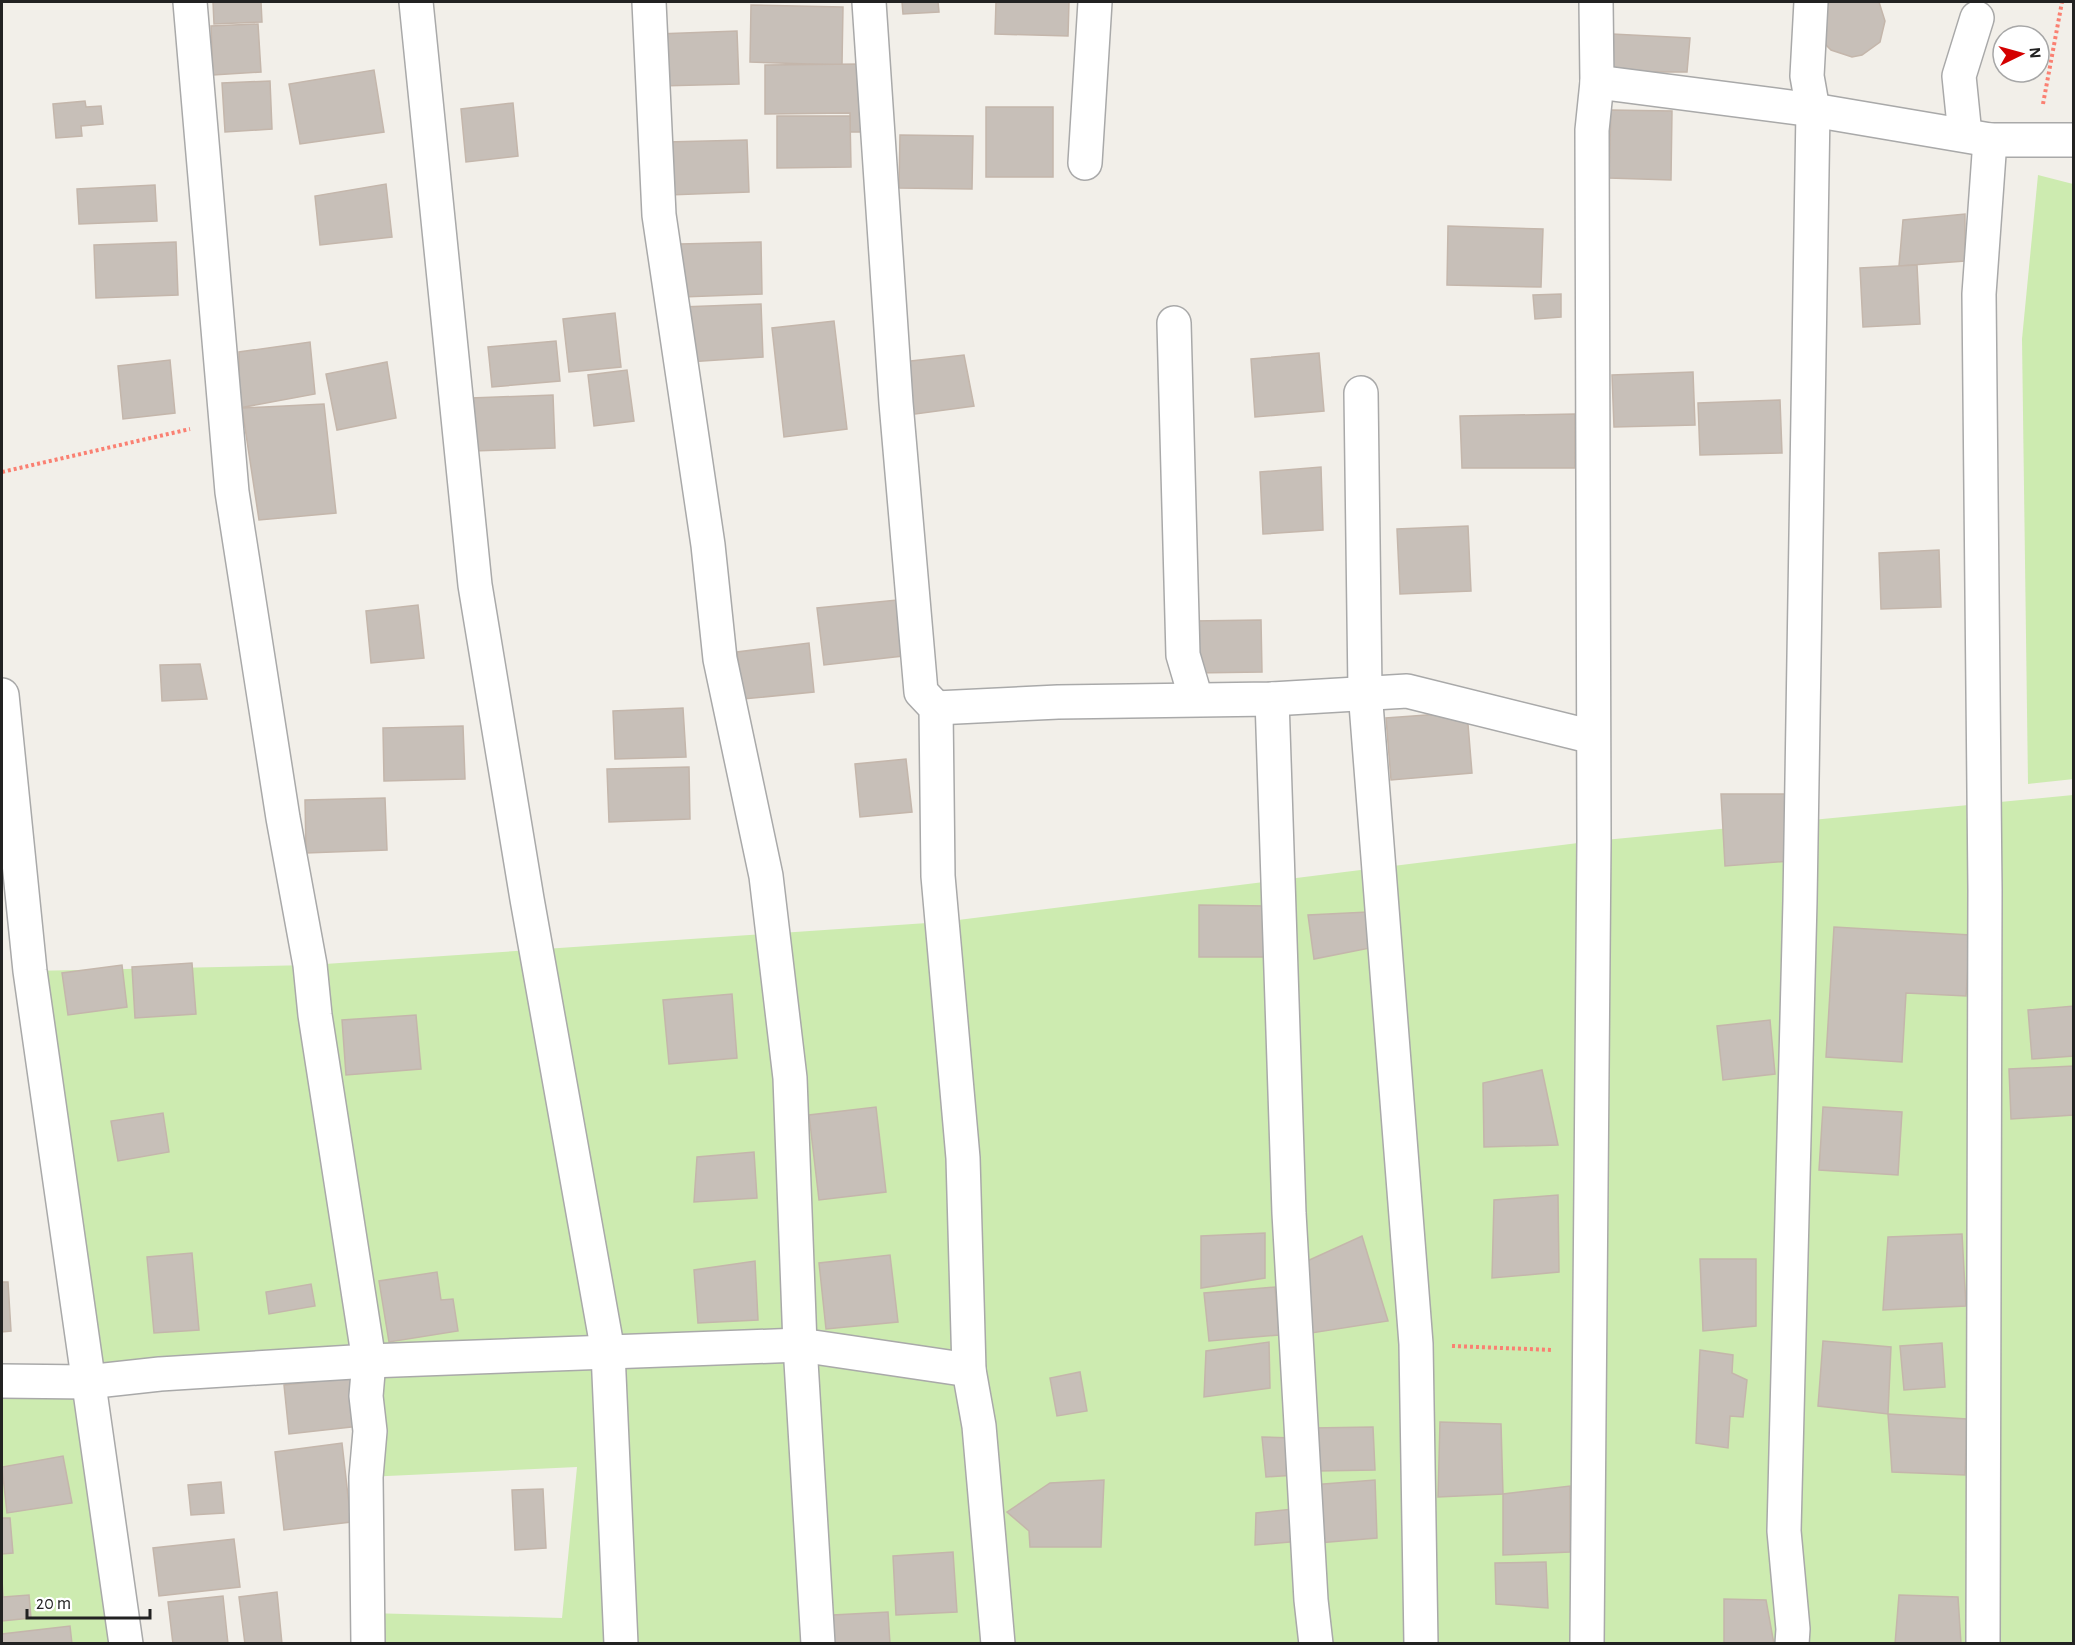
<svg xmlns="http://www.w3.org/2000/svg" width="2075" height="1645" viewBox="0 0 2075 1645" font-family="'Alegreya Sans',sans-serif">
<rect width="100%" height="100%" fill="#f2efe9"/>
<!-- grass -->
<g fill="#cdebb0">
<polygon points="2038,175 2073,184 2074,779 2028,784 2022,339"/>
<polygon points="2073,795 2073,1643 368,1643 367,1613 562,1618 577,1467 366,1477 369,1362 87,1382 129,1643 2,1644 2,1381 87,1382 30,971 310,965 942,922 1594,841"/>
</g>
<!-- building -->
<g fill="#c7bfb8" stroke="#c4b6ab" stroke-width="1.5">
<polygon points="213,2 261,2 262,22 214,24"/>
<polygon points="902,2 938,2 939,12 903,14"/>
<polygon points="996,2 1069,2 1068,36 995,34"/>
<polygon points="1824,2 1879,2 1885,21 1880,42 1862,55 1852,57 1831,50 1823,42"/>
<polygon points="751,5 843,7 842,65 750,62"/>
<polygon points="258,24 261,72 213,75 211,26"/>
<polygon points="737,31 739,84 659,86 657,34"/>
<polygon points="1612,34 1690,38 1687,72 1613,72"/>
<polygon points="861,64 862,132 850,132 850,113 765,114 765,65"/>
<polygon points="374,70 384,132 300,144 289,84"/>
<polygon points="270,81 272,129 225,132 222,83"/>
<polygon points="85,101 86,107 101,106 103,124 81,126 82,136 56,138 53,104"/>
<polygon points="513,103 518,156 466,162 461,109"/>
<rect x="986" y="107" width="67" height="70"/>
<polygon points="1611,110 1672,111 1671,180 1609,178"/>
<polygon points="777,116 850,116 851,167 777,168"/>
<polygon points="900,135 973,136 972,189 899,188"/>
<polygon points="747,140 749,192 668,195 666,142"/>
<polygon points="386,184 392,237 320,245 315,196"/>
<polygon points="155,185 157,221 79,224 77,189"/>
<polygon points="1965,214 1965,261 1899,266 1903,220"/>
<polygon points="1448,226 1543,229 1541,287 1447,285"/>
<polygon points="176,242 178,295 96,298 94,245"/>
<polygon points="761,242 762,294 682,297 680,244"/>
<polygon points="1917,265 1920,324 1863,327 1860,268"/>
<polygon points="1561,294 1561,317 1535,319 1533,295"/>
<polygon points="761,304 763,357 688,362 681,307"/>
<polygon points="615,313 621,367 569,372 563,319"/>
<polygon points="834,321 847,429 784,437 772,328"/>
<polygon points="556,341 560,381 492,387 488,347"/>
<polygon points="310,342 315,394 239,408 239,352"/>
<polygon points="1319,353 1324,411 1255,417 1251,359"/>
<polygon points="964,355 974,406 908,415 902,362"/>
<polygon points="170,360 175,413 123,419 118,366"/>
<polygon points="387,362 396,418 337,430 326,374"/>
<polygon points="627,370 634,421 594,426 588,375"/>
<polygon points="1693,372 1695,425 1614,427 1612,375"/>
<polygon points="553,395 555,448 473,451 471,398"/>
<polygon points="1780,400 1782,453 1700,455 1698,403"/>
<polygon points="324,404 336,513 259,520 242,408"/>
<polygon points="1575,414 1575,468 1462,468 1460,416"/>
<polygon points="1321,467 1323,530 1263,534 1260,472"/>
<polygon points="1468,526 1471,591 1400,594 1397,529"/>
<polygon points="1939,550 1941,607 1881,609 1879,553"/>
<polygon points="897,600 903,656 824,665 817,608"/>
<polygon points="418,605 424,658 371,663 366,611"/>
<polygon points="1261,620 1262,672 1193,673 1192,621"/>
<polygon points="809,643 814,692 743,699 737,652"/>
<polygon points="200,664 207,699 162,701 160,665"/>
<polygon points="683,708 686,757 615,759 613,711"/>
<polygon points="1467,712 1472,773 1391,780 1386,718"/>
<polygon points="463,726 465,779 384,781 383,728"/>
<polygon points="906,759 912,812 860,817 855,764"/>
<polygon points="689,767 690,819 609,822 607,769"/>
<polygon points="1721,794 1785,794 1790,861 1725,866"/>
<polygon points="385,798 387,850 306,853 305,800"/>
<polygon points="1199,905 1267,906 1267,957 1199,957"/>
<polygon points="1368,912 1375,947 1314,959 1308,915"/>
<polygon points="1834,927 1970,935 1966,996 1906,993 1902,1062 1826,1057"/>
<polygon points="192,963 196,1014 135,1018 132,967"/>
<polygon points="122,965 127,1007 68,1015 62,973"/>
<polygon points="732,994 737,1058 669,1064 663,1000"/>
<polygon points="2074,1006 2074,1056 2032,1059 2028,1010"/>
<polygon points="416,1015 421,1069 346,1075 342,1020"/>
<polygon points="1770,1020 1775,1074 1723,1080 1717,1026"/>
<polygon points="2074,1066 2074,1115 2011,1119 2009,1069"/>
<polygon points="1542,1070 1558,1145 1484,1147 1483,1083"/>
<polygon points="876,1107 886,1192 819,1200 809,1115"/>
<polygon points="1823,1107 1902,1112 1898,1175 1819,1170"/>
<polygon points="163,1113 169,1152 118,1161 111,1121"/>
<polygon points="754,1152 757,1198 694,1202 697,1157"/>
<polygon points="1558,1195 1559,1272 1492,1278 1494,1200"/>
<polygon points="1265,1233 1265,1278 1201,1288 1201,1236"/>
<polygon points="1962,1234 1966,1306 1883,1310 1888,1237"/>
<polygon points="1362,1236 1388,1321 1305,1334 1294,1267"/>
<polygon points="192,1253 199,1330 154,1333 147,1257"/>
<polygon points="890,1255 898,1322 826,1329 819,1263"/>
<polygon points="1700,1259 1756,1259 1756,1326 1703,1331"/>
<polygon points="755,1261 758,1320 698,1323 694,1270"/>
<polygon points="437,1272 441,1300 453,1299 458,1331 389,1342 379,1281"/>
<polygon points="2,1282 8,1282 11,1331 2,1332"/>
<polygon points="311,1284 315,1306 269,1314 266,1292"/>
<polygon points="1275,1287 1279,1335 1209,1341 1204,1293"/>
<polygon points="1823,1341 1891,1347 1888,1414 1818,1406"/>
<polygon points="1269,1342 1270,1388 1204,1397 1206,1351"/>
<polygon points="1942,1343 1945,1387 1904,1390 1900,1346"/>
<polygon points="1700,1350 1733,1355 1732,1373 1747,1380 1743,1417 1730,1416 1728,1448 1696,1443"/>
<polygon points="1080,1372 1087,1411 1057,1416 1050,1378"/>
<polygon points="355,1377 360,1426 289,1434 284,1385"/>
<polygon points="1888,1414 1967,1419 1965,1475 1892,1472"/>
<polygon points="1440,1422 1501,1424 1503,1494 1438,1497"/>
<polygon points="1373,1427 1375,1470 1317,1471 1312,1428"/>
<polygon points="1262,1437 1293,1438 1296,1475 1266,1477"/>
<polygon points="342,1443 351,1522 284,1530 275,1452"/>
<polygon points="63,1456 72,1503 7,1513 2,1467"/>
<polygon points="1104,1480 1101,1547 1030,1547 1029,1531 1007,1512 1050,1483"/>
<polygon points="1375,1480 1377,1538 1318,1543 1311,1485"/>
<polygon points="221,1482 224,1513 191,1515 188,1485"/>
<polygon points="1570,1486 1570,1552 1503,1555 1503,1494"/>
<polygon points="543,1489 546,1548 515,1550 512,1490"/>
<polygon points="1293,1509 1301,1541 1255,1545 1256,1513"/>
<polygon points="2,1518 10,1518 13,1553 2,1554"/>
<polygon points="234,1539 240,1587 159,1596 153,1548"/>
<polygon points="953,1552 957,1612 896,1615 893,1556"/>
<polygon points="1546,1562 1548,1608 1496,1604 1495,1563"/>
<polygon points="2,1579 3,1597 29,1595 31,1618 2,1621"/>
<polygon points="277,1592 282,1644 245,1644 239,1597"/>
<polygon points="1899,1595 1958,1597 1961,1644 1895,1644"/>
<polygon points="223,1596 228,1644 173,1644 168,1602"/>
<polygon points="1724,1599 1766,1600 1774,1644 1724,1644"/>
<polygon points="888,1612 890,1644 834,1644 833,1615"/>
<polygon points="70,1626 72,1644 2,1644 2,1634"/>
</g>
<g fill="none" stroke-linecap="round" stroke-linejoin="round">
<!-- street casing -->
<g stroke="#a9a9a9" stroke-width="36">
<g id="street">
<polyline points="190,2 232,492 283,818 310,965 315,1015 369,1361 366,1396 370,1431 366,1477 368,1644"/>
<polyline points="416,2 475,585 527,899 608,1352 621,1644"/>
<polyline points="649,2 659,215 708,545 720,659 766,876 790,1078 800,1345 818,1644"/>
<polyline points="869,2 896,403 921,692 936,708 938,876 963,1158 969,1370 979,1426 998,1644"/>
<polyline points="1597,82 1813,110 1990,140 2074,140"/>
<polyline points="1965,135 1959,76 1977,18"/>
<polyline points="1085,163 1095,2"/>
<polyline points="1174,323 1183,655 1196,699"/>
<polyline points="1361,393 1365,691 1416,1344 1421,1644"/>
<polyline points="2,695 30,971 126,1644"/>
<polyline points="1272,699 1289,1213 1311,1600 1316,1644"/>
<polyline points="936,708 1058,702 1272,699 1407,691 1593,737"/>
<polyline points="2,1381 87,1382 160,1374 369,1361 800,1345 969,1370"/>
<polyline points="1587,1644 1594,841 1592,130 1597,82 1596,2"/>
<polyline points="1792,1644 1793,1629 1784,1531 1800,901 1813,110 1807,76 1811,2"/>
<polyline points="1983,1644 1985,890 1979,294 1990,140"/>
</g>
</g>
<!-- path -->
<g stroke="#fa8072" stroke-width="4" stroke-dasharray="3 3" stroke-linecap="butt">
<polyline points="2043,104 2062,2"/>
<polyline points="2,472 190,429"/>
<polyline points="1452,1346 1553,1350"/>
</g>
<!-- street -->
<use href="#street" stroke="#fff" stroke-width="33"/>
</g>
<!-- border -->
<rect width="2075" height="1645" fill="none" stroke="#222222" stroke-width="6"/>
<!-- north arrow -->
<g transform="translate(2021 54) rotate(85)"><circle r="28" fill="#ffffff" stroke="#a7a7a7" stroke-width="1.5"/>
<path d="M0-4.5L10 22L0 15L-10 22Z" fill="#d40000"/>
<text y="-9" font-size="16" font-weight="bold" text-anchor="middle" fill="#222222">N</text>
</g>
<!-- scale -->
<path d="M27 1609v9h123v-9" fill="none" stroke="#222222" stroke-width="3"/>
<text x="36" y="1609" font-size="18" fill="#222222" stroke="#ffffff" stroke-width="4.5" paint-order="stroke">20 m</text>
</svg>
